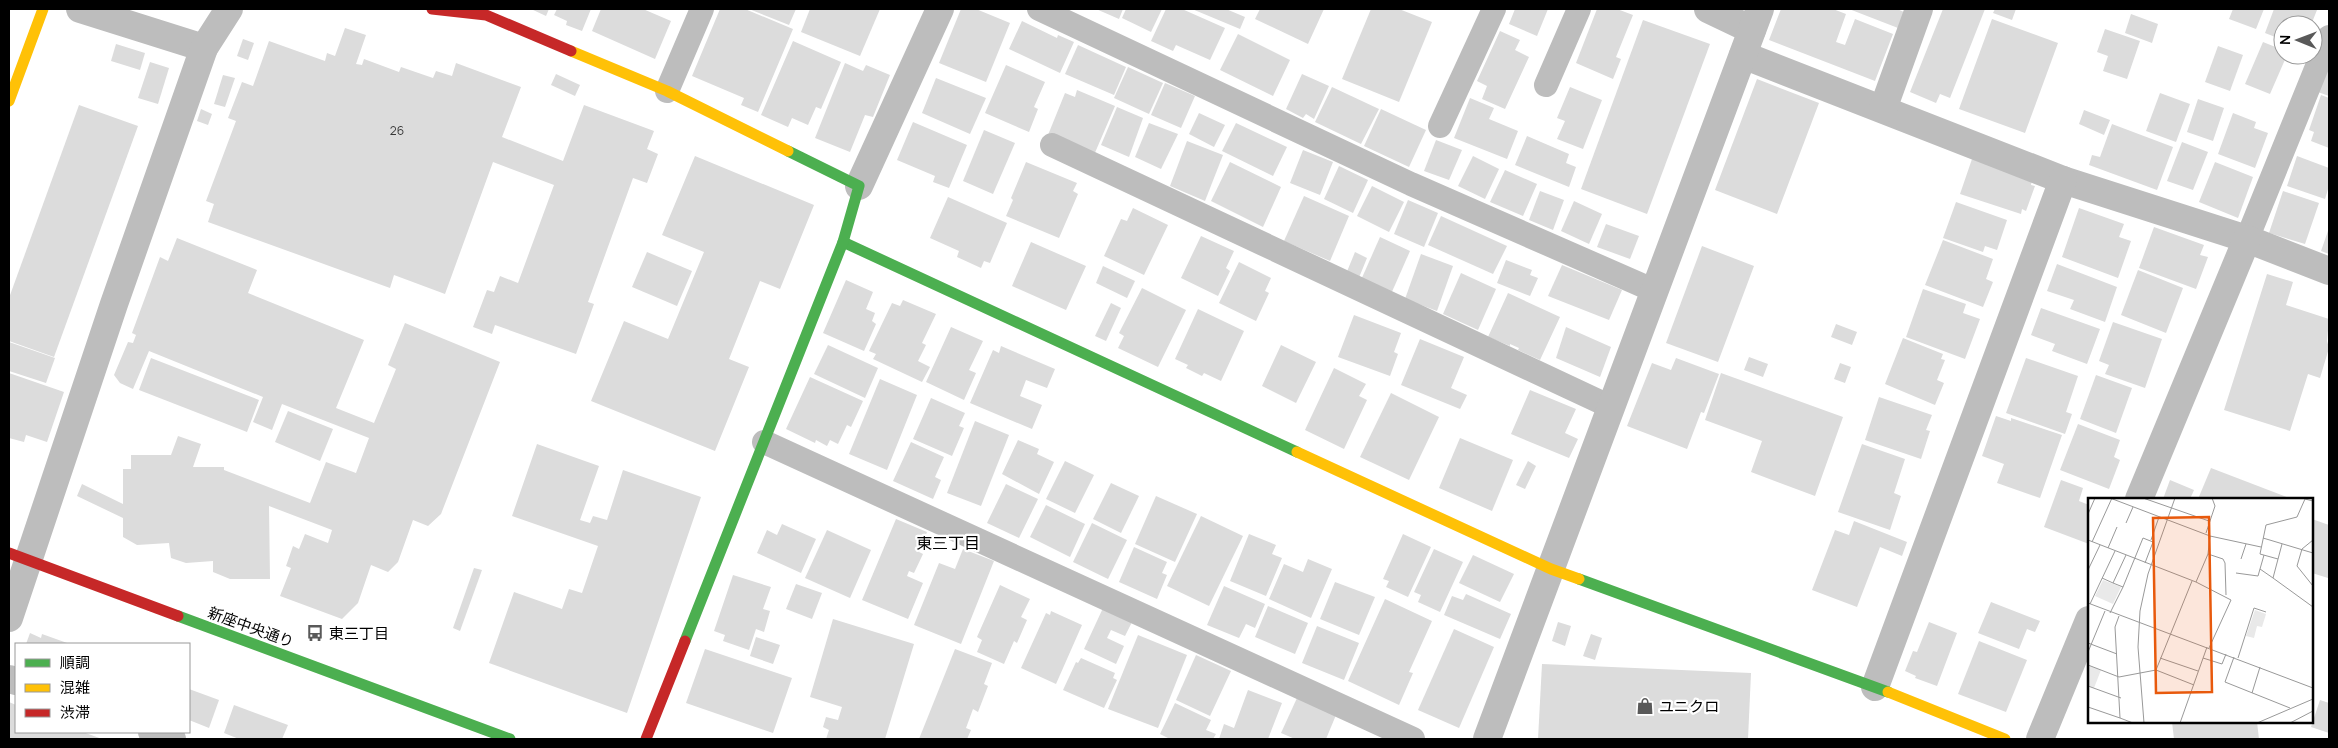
<svg xmlns="http://www.w3.org/2000/svg" width="2338" height="748" viewBox="0 0 2338 748" font-family="Manrope,'Noto Sans JP',sans-serif">
<rect width="100%" height="100%" fill="#fff"/>
<!-- building -->
<g fill="#dcdcdc">
<polygon points="531,9 549,9 546,16"/>
<polygon points="557,9 591,9 582,31 566,25 567,21 554,15"/>
<polygon points="601,9 643,9 671,21 655,59 592,31"/>
<polygon points="720,9 745,9 793,29 758,112 741,105 744,98 692,76"/>
<polygon points="749,9 796,9 789,25"/>
<polygon points="810,9 880,9 860,56 801,32"/>
<polygon points="961,9 976,9 1010,23 986,82 939,63"/>
<polygon points="1096,9 1123,9 1119,19"/>
<polygon points="1126,9 1162,9 1151,32 1122,18"/>
<polygon points="1166,9 1182,9 1225,28 1210,60 1176,45 1173,51 1151,41"/>
<polygon points="1192,9 1226,9 1245,17 1240,29"/>
<polygon points="1260,9 1324,9 1308,44 1255,19"/>
<polygon points="1371,9 1399,9 1432,22 1399,102 1342,79"/>
<polygon points="1515,9 1548,9 1537,36 1509,24"/>
<polygon points="1597,9 1617,9 1633,15 1616,57 1621,59 1613,79 1576,63"/>
<polygon points="1781,9 1833,9 1846,14 1836,42 1845,45 1855,19 1893,34 1875,81 1769,40"/>
<polygon points="1849,9 1897,9 1904,12 1898,28"/>
<polygon points="1943,9 1985,9 1950,98 1940,94 1936,103 1910,92"/>
<polygon points="1995,9 2016,9 2012,20 1993,13"/>
<polygon points="2233,9 2264,9 2256,29 2229,19"/>
<polygon points="2274,9 2314,9 2317,10 2311,25 2283,25 2283,40 2265,33"/>
<polygon points="2131,14 2158,24 2152,43 2125,33"/>
<polygon points="1992,19 2058,43 2025,133 1959,109"/>
<polygon points="1643,20 1710,44 1647,214 1581,189"/>
<polygon points="1022,21 1057,38 1058,35 1074,42 1060,73 1009,49"/>
<polygon points="345,28 366,35 356,64 362,65 364,59 399,72 401,67 433,78 436,71 452,76 456,63 521,87 502,137 563,161 584,105 654,131 647,149 658,154 647,183 633,178 588,302 594,304 576,354 495,325 492,334 473,327 487,290 494,292 500,276 518,283 554,185 493,162 445,294 394,275 390,288 208,222 214,204 206,201 236,121 228,118 242,82 253,86 269,41 325,61 327,53 335,56"/>
<polygon points="2105,29 2140,41 2127,79 2103,71 2108,56 2097,52"/>
<polygon points="1500,31 1520,40 1515,50 1529,57 1505,109 1482,99 1487,86 1477,81"/>
<polygon points="1238,34 1290,60 1273,96 1220,70"/>
<polygon points="243,39 254,43 248,60 237,56"/>
<polygon points="793,41 841,62 821,109 816,107 808,125 792,118 788,127 761,115"/>
<polygon points="2263,42 2283,50 2283,55 2287,55 2270,94 2245,84"/>
<polygon points="116,44 145,53 140,70 111,61"/>
<polygon points="1078,45 1126,67 1114,95 1065,74"/>
<polygon points="2218,46 2243,55 2230,91 2205,82"/>
<polygon points="150,62 169,68 158,104 138,98"/>
<polygon points="845,63 863,71 866,65 890,75 873,117 865,115 850,152 815,138"/>
<polygon points="2329,63 2329,96 2318,92"/>
<polygon points="1006,65 1045,82 1034,107 1038,109 1029,132 985,113"/>
<polygon points="1128,67 1163,83 1149,114 1114,98"/>
<polygon points="556,74 580,85 575,96 551,85"/>
<polygon points="1302,74 1329,86 1314,119 1306,114 1303,118 1286,109"/>
<polygon points="223,75 235,78 225,107 214,104"/>
<polygon points="936,78 986,98 970,134 922,113"/>
<polygon points="1757,79 1819,103 1777,214 1715,190"/>
<polygon points="1165,83 1195,96 1181,128 1151,115"/>
<polygon points="1332,87 1379,109 1361,144 1315,122"/>
<polygon points="1570,87 1602,100 1583,149 1557,139 1565,121 1557,118"/>
<polygon points="1077,90 1115,106 1094,155 1048,135 1065,93 1075,97"/>
<polygon points="2160,93 2190,104 2176,142 2146,131"/>
<polygon points="2321,95 2329,98 2329,148 2311,141 2314,132 2309,130"/>
<polygon points="1470,98 1494,108 1489,119 1518,131 1507,159 1454,138"/>
<polygon points="2198,99 2224,108 2213,141 2187,132"/>
<polygon points="79,105 138,126 54,357 9,341 9,298"/>
<polygon points="1117,107 1143,118 1129,157 1101,145"/>
<polygon points="201,109 212,114 208,125 197,121"/>
<polygon points="1381,109 1426,130 1409,167 1364,146"/>
<polygon points="2084,110 2110,120 2104,135 2079,124"/>
<polygon points="1199,113 1225,125 1214,147 1189,134"/>
<polygon points="2233,113 2256,122 2254,128 2268,133 2255,168 2218,154"/>
<polygon points="913,122 967,145 949,188 933,182 935,176 897,160"/>
<polygon points="1149,123 1178,134 1161,169 1135,157"/>
<polygon points="1236,123 1287,147 1273,176 1222,151"/>
<polygon points="2112,124 2173,147 2157,190 2089,165 2092,155 2100,157"/>
<polygon points="984,130 1015,143 993,194 963,181"/>
<polygon points="1527,136 1569,154 1566,163 1576,167 1569,187 1515,165"/>
<polygon points="1436,140 1462,150 1449,180 1424,171"/>
<polygon points="1187,141 1223,155 1205,201 1170,186"/>
<polygon points="2182,142 2208,152 2193,190 2167,181"/>
<polygon points="1303,150 1333,162 1320,195 1290,183"/>
<polygon points="695,156 814,205 780,289 760,281 729,359 749,367 715,451 591,401 624,321 668,339 704,252 662,235"/>
<polygon points="1473,156 1499,169 1485,199 1458,186"/>
<polygon points="2297,156 2329,168 2329,186 2325,199 2287,186"/>
<polygon points="1972,159 2032,180 2031,185 2035,186 2026,211 2022,209 2021,214 1960,194"/>
<polygon points="1026,162 1077,183 1073,191 1078,194 1059,238 1006,216 1013,200 1011,198"/>
<polygon points="1230,162 1281,187 1263,227 1211,201"/>
<polygon points="2215,162 2253,177 2238,218 2199,202"/>
<polygon points="1339,166 1368,180 1353,213 1324,199"/>
<polygon points="1505,170 1537,184 1523,216 1490,202"/>
<polygon points="1372,186 1404,202 1389,232 1357,216"/>
<polygon points="1540,191 1564,200 1553,230 1529,220"/>
<polygon points="2283,191 2319,203 2305,244 2269,233"/>
<polygon points="1304,196 1349,216 1330,261 1284,241"/>
<polygon points="948,197 1007,223 990,263 984,261 981,268 957,257 959,251 930,238"/>
<polygon points="1408,200 1438,213 1424,247 1394,234"/>
<polygon points="1574,201 1602,214 1589,244 1561,231"/>
<polygon points="1956,202 2007,220 1997,250 1985,246 1983,252 1943,238"/>
<polygon points="1133,208 1168,225 1144,275 1104,256 1121,219 1127,221"/>
<polygon points="2079,208 2124,224 2119,237 2131,241 2118,278 2062,257"/>
<polygon points="1441,216 1507,246 1493,274 1428,245"/>
<polygon points="1606,224 1639,236 1630,259 1597,247"/>
<polygon points="2154,227 2204,245 2200,255 2208,257 2196,289 2139,268"/>
<polygon points="2329,228 2329,254 2321,251"/>
<polygon points="1201,236 1234,251 1226,268 1230,271 1218,296 1181,278"/>
<polygon points="1380,237 1410,251 1391,294 1361,280"/>
<polygon points="177,238 257,270 248,293 364,340 336,408 374,423 396,369 388,365 405,323 500,362 441,514 428,526 413,520 398,562 388,572 371,565 358,603 342,619 280,596 291,568 286,566 293,546 299,549 305,534 328,543 332,530 269,506 270,579 230,579 213,572 213,561 186,563 171,558 169,543 137,545 123,537 123,518 77,496 82,484 123,504 123,469 131,469 131,455 171,455 178,436 201,444 193,467 224,467 224,470 310,503 326,462 356,473 369,438 282,404 272,430 253,422 263,397 149,351 133,389 120,383 114,375 128,342 133,343 136,335 132,333 160,257 168,261"/>
<polygon points="1943,240 1993,259 1986,279 1993,282 1983,307 1925,285"/>
<polygon points="1031,242 1086,266 1066,310 1012,286"/>
<polygon points="1702,246 1754,266 1718,362 1666,343"/>
<polygon points="647,252 692,271 677,306 632,287"/>
<polygon points="1355,252 1367,258 1358,280 1346,274"/>
<polygon points="1421,254 1453,266 1437,311 1405,299"/>
<polygon points="1506,260 1532,270 1530,275 1538,278 1530,296 1497,283"/>
<polygon points="1239,262 1271,278 1265,291 1269,293 1256,321 1219,303"/>
<polygon points="2057,264 2117,287 2105,322 2070,309 2074,300 2047,291"/>
<polygon points="1562,265 1622,290 1609,320 1548,296"/>
<polygon points="1103,266 1135,281 1127,298 1096,283"/>
<polygon points="2138,270 2183,288 2166,333 2121,315"/>
<polygon points="1461,273 1496,289 1478,330 1443,314"/>
<polygon points="2267,274 2293,282 2286,305 2329,319 2327,341 2329,348 2320,378 2308,374 2290,431 2224,410"/>
<polygon points="846,280 873,292 866,309 875,313 872,321 876,324 864,351 823,333"/>
<polygon points="1142,288 1186,310 1158,367 1118,348 1124,336 1119,333"/>
<polygon points="1923,289 1966,304 1963,313 1980,319 1965,359 1906,337"/>
<polygon points="1508,293 1560,317 1540,360 1518,350 1519,348 1510,344 1510,346 1488,337"/>
<polygon points="903,300 936,314 922,343 926,345 918,361 930,367 922,382 873,359 876,354 869,351 892,303 900,306"/>
<polygon points="1111,303 1121,308 1106,341 1095,336"/>
<polygon points="2041,308 2100,329 2087,364 2052,351 2055,344 2031,335"/>
<polygon points="1198,309 1244,331 1221,381 1204,373 1202,376 1186,368 1188,365 1175,359"/>
<polygon points="1354,315 1401,333 1394,352 1398,354 1390,376 1338,357"/>
<polygon points="2113,322 2162,339 2145,388 2105,374 2109,365 2099,361"/>
<polygon points="1836,324 1857,332 1852,345 1831,337"/>
<polygon points="951,327 983,341 969,370 976,373 964,400 926,382"/>
<polygon points="1566,327 1611,347 1600,377 1556,358"/>
<polygon points="1903,338 1943,354 1941,359 1945,360 1937,380 1944,383 1935,405 1885,384"/>
<polygon points="1420,339 1464,357 1451,388 1467,395 1460,409 1401,385"/>
<polygon points="9,342 55,358 46,383 9,371"/>
<polygon points="828,345 878,368 865,398 814,374"/>
<polygon points="1281,345 1316,362 1296,403 1262,386"/>
<polygon points="1001,346 1055,369 1047,388 1026,380 1020,396 1042,405 1032,429 970,403 993,350 999,353"/>
<polygon points="1749,357 1768,364 1763,377 1744,370"/>
<polygon points="151,358 259,400 247,432 139,390"/>
<polygon points="1676,358 1719,374 1704,413 1701,412 1687,449 1627,426 1652,363 1671,370"/>
<polygon points="2026,358 2078,376 2066,412 2072,414 2065,434 2006,413"/>
<polygon points="1840,363 1851,367 1845,383 1834,379"/>
<polygon points="1334,368 1366,384 1359,396 1367,400 1344,449 1305,430"/>
<polygon points="9,373 64,392 47,442 26,435 24,442 9,438"/>
<polygon points="1721,373 1843,417 1815,496 1751,472 1762,441 1705,420"/>
<polygon points="2096,375 2132,388 2116,433 2080,419"/>
<polygon points="810,377 863,401 851,427 847,425 838,444 830,440 827,446 816,440 815,443 786,429"/>
<polygon points="880,379 917,395 887,470 849,454"/>
<polygon points="1530,390 1576,409 1565,433 1578,439 1569,458 1511,434"/>
<polygon points="1391,393 1439,417 1409,480 1360,457"/>
<polygon points="1879,397 1932,415 1926,430 1930,431 1921,459 1865,440"/>
<polygon points="931,398 965,413 959,426 964,428 952,456 913,439"/>
<polygon points="288,411 333,429 320,461 275,442"/>
<polygon points="1996,416 2011,421 2011,418 2062,435 2040,498 1997,483 2004,464 1982,456"/>
<polygon points="975,421 1009,435 981,506 947,493"/>
<polygon points="2078,424 2120,440 2114,457 2120,460 2109,489 2060,470"/>
<polygon points="1460,438 1513,460 1492,511 1439,488"/>
<polygon points="1018,440 1039,449 1037,454 1054,462 1039,494 1002,474"/>
<polygon points="911,442 944,457 935,477 941,480 933,499 893,481"/>
<polygon points="537,444 599,466 580,520 590,523 593,516 607,520 623,470 701,497 627,713 489,663 514,592 562,609 569,589 582,593 598,546 512,516"/>
<polygon points="1862,444 1905,459 1894,493 1901,496 1890,530 1838,512"/>
<polygon points="1065,461 1094,475 1075,513 1046,499"/>
<polygon points="1528,461 1536,466 1525,489 1516,485"/>
<polygon points="2211,468 2292,499 2198,499"/>
<polygon points="2061,480 2083,488 2079,501 2089,505 2089,544 2044,527"/>
<polygon points="2170,480 2194,490 2190,499 2163,499"/>
<polygon points="1111,483 1139,496 1121,533 1093,519"/>
<polygon points="1006,484 1038,499 1019,538 987,523"/>
<polygon points="1156,496 1197,514 1175,562 1135,544"/>
<polygon points="1046,505 1085,524 1070,557 1030,537"/>
<polygon points="1201,516 1243,536 1209,606 1167,586"/>
<polygon points="896,519 927,532 919,552 923,554 914,573 909,571 907,576 923,583 908,619 862,600"/>
<polygon points="2312,519 2329,525 2328,578 2312,573"/>
<polygon points="1854,521 1907,542 1902,556 1880,547 1857,607 1812,590 1835,530 1849,535"/>
<polygon points="1092,523 1127,540 1108,579 1073,562"/>
<polygon points="782,524 816,539 801,573 757,553 767,530 777,535"/>
<polygon points="827,530 871,550 850,598 805,578"/>
<polygon points="1249,534 1276,545 1272,554 1282,558 1266,596 1230,581"/>
<polygon points="1403,534 1431,547 1408,597 1386,587 1389,581 1383,579"/>
<polygon points="1134,547 1167,562 1162,573 1167,575 1157,599 1119,582"/>
<polygon points="963,549 994,561 961,644 914,625 939,563 955,569"/>
<polygon points="1434,549 1463,562 1440,612 1418,602 1421,595 1414,592"/>
<polygon points="1473,555 1514,574 1500,602 1459,583"/>
<polygon points="1308,559 1332,569 1311,618 1269,599 1284,564 1303,572"/>
<polygon points="474,568 482,570 460,631 453,628"/>
<polygon points="733,575 771,587 763,609 770,611 764,632 756,629 749,650 723,641 725,635 714,631"/>
<polygon points="1335,582 1375,597 1359,635 1320,619"/>
<polygon points="796,584 822,593 812,619 786,609"/>
<polygon points="1000,585 1030,599 1021,617 1027,620 1017,643 1014,641 1004,664 977,652 982,640 977,637"/>
<polygon points="1224,586 1265,604 1255,628 1246,624 1239,638 1207,625"/>
<polygon points="1466,594 1511,614 1500,639 1444,615 1452,596 1463,600"/>
<polygon points="1385,599 1432,621 1409,672 1413,673 1399,705 1348,681"/>
<polygon points="1991,602 2040,621 2035,632 2027,629 2019,649 1978,633"/>
<polygon points="1268,606 1308,623 1295,654 1255,637"/>
<polygon points="1103,608 1132,622 1125,636 1111,630 1107,638 1124,646 1116,664 1084,649"/>
<polygon points="1051,611 1082,625 1056,684 1021,668 1046,613 1050,615"/>
<polygon points="833,619 914,644 885,739 826,739 829,730 823,727 826,717 838,720 842,707 810,697"/>
<polygon points="1558,622 1571,626 1565,646 1552,641"/>
<polygon points="1929,622 1957,633 1937,686 1915,678 1916,676 1905,671 1913,651 1917,652"/>
<polygon points="1317,626 1359,643 1344,680 1302,663"/>
<polygon points="1454,629 1494,647 1459,728 1418,710"/>
<polygon points="30,633 41,638 42,634 70,644 26,644"/>
<polygon points="1591,634 1602,638 1595,660 1583,656"/>
<polygon points="1138,635 1187,655 1158,728 1108,709"/>
<polygon points="756,637 780,645 773,664 750,656"/>
<polygon points="1979,641 2027,660 2006,712 1958,694"/>
<polygon points="705,649 792,678 773,733 686,703"/>
<polygon points="955,649 992,663 984,684 988,686 978,712 973,709 966,728 971,730 967,739 919,739"/>
<polygon points="1196,655 1231,671 1210,716 1176,700"/>
<polygon points="1081,658 1115,673 1113,678 1117,680 1104,708 1063,690 1076,662 1078,663"/>
<polygon points="1542,664 1751,673 1748,739 1538,739"/>
<polygon points="189,689 219,700 209,728 189,720"/>
<polygon points="1248,690 1282,703 1268,739 1219,739 1224,724 1234,728"/>
<polygon points="1297,698 1336,715 1326,739 1295,739 1281,733"/>
<polygon points="2320,700 2329,703 2329,733 2311,727"/>
<polygon points="9,702 16,705 16,732 83,732 102,739 9,739"/>
<polygon points="1175,703 1211,720 1206,730 1216,734 1213,739 1170,739 1160,734"/>
<polygon points="234,705 288,725 282,739 239,739 224,733"/>
<polygon points="2172,722 2257,722 2259,739 2174,739"/>
</g>
<g fill="none" stroke-linecap="round" stroke-linejoin="round">
<!-- lane -->
<g stroke="#bdbdbd" stroke-width="24">
<polyline points="1039,9 1411,184 1655,291"/>
<polyline points="1546,85 1579,9"/>
<polyline points="667,91 702,9"/>
<polyline points="1440,126 1494,9"/>
<polyline points="1052,145 1611,407"/>
<polyline points="2247,239 2329,37"/>
<polyline points="764,442 1413,739"/>
</g>
<!-- street -->
<g stroke="#bdbdbd" stroke-width="28">
<polyline points="80,9 204,48"/>
<polyline points="1708,9 1752,30"/>
<polyline points="1743,55 2063,180 2247,239 2329,271"/>
<polyline points="1883,109 1919,9"/>
<polyline points="859,186 940,9"/>
<polyline points="2139,499 2247,239"/>
<polyline points="9,618 114,304 204,48 229,9"/>
<polyline points="9,679 16,681"/>
<polyline points="1875,687 2063,180"/>
<polyline points="152,732 172,739"/>
<polyline points="1487,739 1760,9"/>
<polyline points="2040,739 2089,620"/>
</g>
<!-- fast -->
<g stroke="#4caf50" stroke-width="11">
<polyline points="843,242 1297,452"/>
<polyline points="1579,579 1888,692"/>
<polyline points="178,616 510,739"/>
<polyline points="685,641 843,242 859,186 788,151"/>
</g>
<!-- slow -->
<g stroke="#ffc107" stroke-width="11">
<polyline points="571,51 667,91 788,151"/>
<polyline points="9,101 43,9"/>
<polyline points="1297,452 1551,569 1579,579"/>
<polyline points="1888,692 2005,739"/>
</g>
<!-- jam -->
<g stroke="#c62828" stroke-width="11">
<polyline points="432,9 486,15 571,51"/>
<polyline points="9,553 178,616"/>
<polyline points="646,739 685,641"/>
</g>
</g>
<!-- icons -->
<defs>
<g id="bus-bare" transform="scale(1.35)"><path d="M-5-6H5V4H4V6H2V4H-2V6H-4V4H-5ZM-3.5-4V0h7V-4ZM-3.5 1.2v1.5H-2V1.2ZM2 1.2v1.5H3.5V1.2Z" fill="#595959" stroke="#fff" stroke-width="2.5" paint-order="stroke"/></g>
<g id="shop-bare" transform="scale(1.35)"><path d="M-5-2.5h2.3a2.7 3.5 0 0 1 5.4 0H5L5.5 6h-11ZM-1.5-2.5h3a1.5 2.3 0 0 0-3 0Z" fill="#595959" stroke="#fff" stroke-width="2.5" paint-order="stroke"/></g>
</defs>
<g fill-rule="evenodd">
<use href="#bus-bare" x="315" y="633"/>
<use href="#shop-bare" x="1645" y="706"/>
</g>
<g text-anchor="middle" dominant-baseline="central" stroke-width="4.5" stroke-linejoin="round" paint-order="stroke">
<!-- number labels -->
<g font-size="12" fill="#373737">
<text x="397" y="130">26</text>
</g>
<!-- street labels -->
<g font-size="15" fill="#000" stroke="#fff">
<text transform="translate(251 627) rotate(20)">新座中央通り</text>
</g>
<!-- poi labels -->
<g font-size="15" fill="#000" stroke="#fff" text-anchor="start">
<text x="329" y="633">東三丁目</text>
<text x="1659" y="706">ユニクロ</text>
</g>
<!-- neighbourhood labels -->
<g font-size="16" fill="#000" stroke="#fff">
<text x="948" y="543">東三丁目</text>
</g>
</g>
<!-- overview -->
<g transform="translate(2088 498)">
<rect width="225" height="225" fill="#fff"/>
<path d="M15,82L33,89L25,106L7,98ZM167,112L178,116L174,129L169,128L166,140L158,138ZM0,167L13,172L6,190L0,188Z" fill="#e9e9e9"/>
<path fill="none" stroke="#999" stroke-width="1" d="M55,0L121,23M0,16L7,0M38,25L45,9M118,35L127,8L124,0M122,38L173,49M175,40L225,55M0,42L108,84L120,56L122,38L22,0M63,42L71,19M225,42L214,51L209,68L225,88M4,44L24,0M194,46L185,80L225,109M20,50L29,29M120,56L135,61L137,65L138,97M153,61L158,46M190,61L172,56L178,27L209,19L217,1L225,3M172,71L185,80M0,72L12,47M148,75L170,78L176,57M14,80L25,85L38,57M108,84L143,102L121,150M35,89L55,40L65,44L57,65M0,105L225,190M2,106L27,53M22,115L35,89L25,85M31,118L27,129L32,220L45,225M0,145L29,156M0,154L17,113M146,159L137,184L202,210M72,160L110,173M115,160L134,166L138,156M150,160L166,110L178,114M0,167L31,179L68,172L104,83M68,172L106,187M0,188L33,200M164,195L172,169M0,209L32,220M56,225L50,149L52,113L60,76L87,0M92,225L119,149M169,225L225,201M202,225L225,213"/>
<path fill="#e8590c" fill-opacity="0.15" stroke="#e8590c" stroke-width="2.5" d="M121,19L124,194L68,195L65,20Z"/>
<rect width="225" height="225" fill="none" stroke="#000" stroke-width="2.5"/>
</g>
<!-- border -->
<rect width="2338" height="748" fill="none" stroke="#000000" stroke-width="20"/>
<!-- legend -->
<rect x="15" y="643" width="175" height="90" fill="#ffffff" stroke="#999999"/>
<rect x="25" y="659" width="25" height="8" fill="#4caf50" stroke="#999999"/>
<text x="60" y="668" font-size="15" fill="#000000">順調</text>
<rect x="25" y="684" width="25" height="8" fill="#ffc107" stroke="#999999"/>
<text x="60" y="693" font-size="15" fill="#000000">混雑</text>
<rect x="25" y="709" width="25" height="8" fill="#c62828" stroke="#999999"/>
<text x="60" y="718" font-size="15" fill="#000000">渋滞</text>
<!-- north arrow -->
<g transform="translate(2298 40) rotate(271)"><circle r="24" fill="#ffffff" stroke="#999999"/>
<path d="M0-4L9 19L0 12L-9 19Z" fill="#595959"/>
<text y="-8" font-size="14" font-weight="bold" text-anchor="middle" fill="#000000">N</text>
</g>
</svg>
